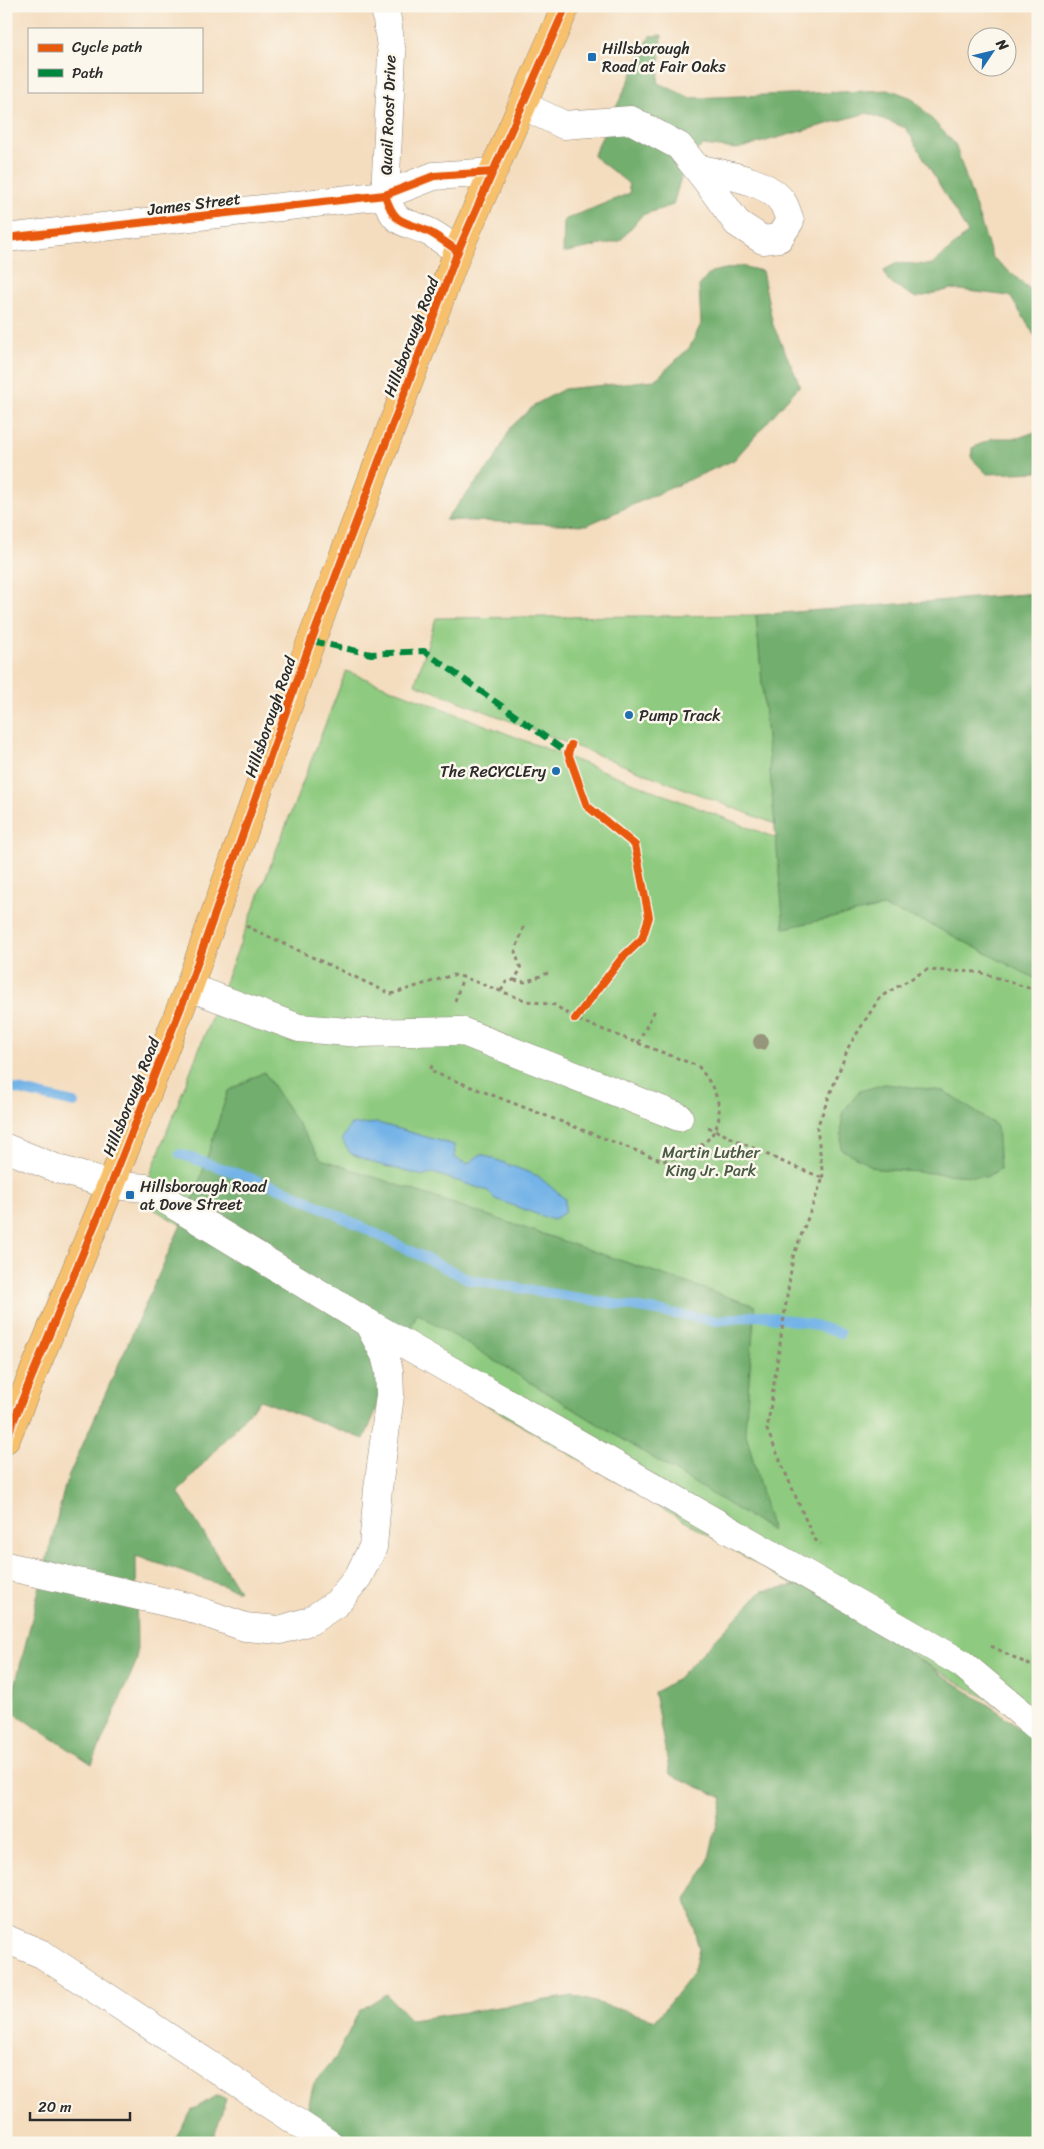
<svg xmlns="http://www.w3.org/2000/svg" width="1044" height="2149" viewBox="0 0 1044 2149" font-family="Sriracha,sans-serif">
<rect width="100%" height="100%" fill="#fbf7ec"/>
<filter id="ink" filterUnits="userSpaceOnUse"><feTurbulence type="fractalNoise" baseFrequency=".02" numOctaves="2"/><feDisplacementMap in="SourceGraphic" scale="10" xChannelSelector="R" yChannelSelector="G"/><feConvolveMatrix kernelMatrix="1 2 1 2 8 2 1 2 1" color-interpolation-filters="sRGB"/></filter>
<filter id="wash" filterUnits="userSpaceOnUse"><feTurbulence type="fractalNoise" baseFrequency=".0096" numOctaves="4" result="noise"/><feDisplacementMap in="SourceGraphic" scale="20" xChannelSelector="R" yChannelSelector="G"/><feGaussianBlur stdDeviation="1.12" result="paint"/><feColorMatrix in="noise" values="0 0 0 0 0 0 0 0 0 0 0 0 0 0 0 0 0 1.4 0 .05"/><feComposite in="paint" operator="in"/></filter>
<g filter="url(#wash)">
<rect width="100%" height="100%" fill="#f4ddbf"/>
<!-- green -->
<g fill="#8eca7f" stroke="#5c7a55">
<polygon points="756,615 775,824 415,684 436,618"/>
<polygon points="346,671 1038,940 1038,1729 140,1201"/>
</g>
<!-- forest -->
<g fill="#72ae6e" stroke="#4e6c4c">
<polygon points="662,35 658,83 691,98 891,90 912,98 955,144 992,257 1038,296 1038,341 1010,296 951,289 916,298 888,281 884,270 897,263 932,265 968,233 906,128 867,113 737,149 703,145 686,160 673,205 642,215 620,241 563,253 564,220 630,193 628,183 593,156 650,36"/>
<polygon points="741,266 762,271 773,325 800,385 734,460 587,525 445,520 494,461 511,427 536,404 564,389 655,380 690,347 701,324 699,286 711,272"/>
<polygon points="1038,431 1038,472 987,474 972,459 972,448 993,438 1018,438"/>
<polygon points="1038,593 1038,980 928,923 883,907 784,928 756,615"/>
<polygon points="264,1072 321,1159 755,1306 745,1430 772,1531 417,1313 364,1439 260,1400 178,1492 239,1591 136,1556 137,1660 92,1764 9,1710 66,1482 197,1189 228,1091"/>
<polygon points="885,1084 944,1091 997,1126 1000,1169 986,1177 877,1169 841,1149 842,1113 860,1091"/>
<polygon points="804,1584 999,1712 1038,1744 1038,2143 358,2143 307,2111 314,2083 337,2056 359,2011 386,1994 411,2020 574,1996 656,2020 693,1973 699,1949 686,1900 708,1862 723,1798 670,1774 654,1693 677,1679 762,1591"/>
<polygon points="218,2095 226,2099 212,2143 177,2143 176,2137 192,2110"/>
</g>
<!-- water -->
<polygon fill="#73b3e7" stroke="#4f6f89" points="378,1123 454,1145 455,1158 467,1164 481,1154 538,1176 565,1199 565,1212 553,1220 495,1199 488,1191 433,1173 424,1176 377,1164 350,1153 342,1139 350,1125"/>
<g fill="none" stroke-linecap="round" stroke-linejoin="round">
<!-- stream -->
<g stroke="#73b3e7" stroke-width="10">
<polyline points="6,1087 74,1103"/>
<polyline points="180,1154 288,1191 470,1280 718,1321 759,1315 807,1323 840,1333"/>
</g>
</g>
</g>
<g filter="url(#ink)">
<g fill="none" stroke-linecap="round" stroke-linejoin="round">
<!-- minor casing -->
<g stroke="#908475" stroke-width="29">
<g id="minor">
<path d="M385,6L392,54L385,195C396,229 405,219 431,233C440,238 449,245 458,251"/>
<path d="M522,105L564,125L631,120L679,146L706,180L737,223L763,240L779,238L790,221C788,215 786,208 783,203C769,180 721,174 697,168"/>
<polyline points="6,238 385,195 434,176 493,172"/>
<polyline points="189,987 299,1028 360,1033 461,1031 679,1117"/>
<polyline points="6,1148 58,1169 111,1185 146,1188 368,1323 961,1663 1038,1727"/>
<polyline points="6,1566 188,1607 245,1627 280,1630 310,1621 337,1603 358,1577 373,1547 378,1489 390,1395 389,1371 385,1355 368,1323"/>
<polyline points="6,1939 42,1954 328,2143"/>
</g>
</g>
<!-- major casing -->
<g stroke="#908475" stroke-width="29">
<polyline id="major" points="6,1439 111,1185 189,987 306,655 458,251 566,6"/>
</g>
<!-- path -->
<g stroke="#908475" stroke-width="3" stroke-dasharray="4 4" stroke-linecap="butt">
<polyline points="571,745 568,753 587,806 635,845 649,917 642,939 622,958 575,1019"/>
<path d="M246,926L391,994L453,975L463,977L527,1001L555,1005L575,1019L698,1066C737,1113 720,1148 663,1161L430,1071L433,1063"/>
<polyline points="514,980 525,982 548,973"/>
<polyline points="501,991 506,982 514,980 521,969 515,952 524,926"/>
<polyline points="455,1001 463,977"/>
<polyline points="638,1043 656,1008"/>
<polyline points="708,1127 781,1161 823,1178 793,1257 767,1430 814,1539 821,1544"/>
<polyline points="823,1178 817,1127 849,1046 880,997 926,970 979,972 1038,991"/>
<polyline points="991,1646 1038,1669"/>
</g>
<!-- minor -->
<use href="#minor" stroke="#fff" stroke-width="28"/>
<!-- major -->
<use href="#major" stroke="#f7c06c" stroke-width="28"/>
<!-- quiet -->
<polyline stroke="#00873e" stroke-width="6" stroke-dasharray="12 6" stroke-linecap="butt" points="312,641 371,654 424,651 568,753"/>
<!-- cycleway casing -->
<g stroke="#fbf7ec" stroke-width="11">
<g id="cycleway">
<path d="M385,195C396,229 405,219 431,233C440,238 449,245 458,251"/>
<polyline points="6,238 385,195 434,176 493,172"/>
<polyline points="571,745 568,753 587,806 635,845 649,917 642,939 622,958 575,1019"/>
<polyline points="6,1439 111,1185 189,987 306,655 458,251 566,6"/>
</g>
</g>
<!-- cycleway -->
<use href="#cycleway" stroke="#e8590c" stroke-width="8"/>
</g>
<!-- trees -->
<circle fill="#96967b" cx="761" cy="1042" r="8"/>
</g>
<!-- markers -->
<g fill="#1f6fb2" stroke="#fbf7ec" stroke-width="2">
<rect x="587" y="52" width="10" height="10" rx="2.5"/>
<circle cx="629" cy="715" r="5"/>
<circle cx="556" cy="771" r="5"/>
<rect x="125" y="1190" width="10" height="10" rx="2.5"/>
</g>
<g text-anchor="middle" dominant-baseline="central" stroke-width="5" stroke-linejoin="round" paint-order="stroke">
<!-- poi labels -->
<g font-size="16" fill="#2b2b2b" stroke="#fbf7ec" text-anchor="start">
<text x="602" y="48">Hillsborough<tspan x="602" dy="18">Road at Fair Oaks</tspan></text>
<text x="639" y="715">Pump Track</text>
<text x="546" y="771" text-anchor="end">The ReCYCLEry</text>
<text x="140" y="1186">Hillsborough Road<tspan x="140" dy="18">at Dove Street</tspan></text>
</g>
<!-- street labels -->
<g font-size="16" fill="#2b2b2b" stroke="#fbf7ec">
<text transform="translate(388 115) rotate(-88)">Quail Roost Drive</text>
<text transform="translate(194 204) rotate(-7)">James Street</text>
<text transform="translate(411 337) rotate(-69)">Hillsborough Road</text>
<text transform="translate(270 717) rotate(-71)">Hillsborough Road</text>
<text transform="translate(131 1097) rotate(-68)">Hillsborough Road</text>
</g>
<!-- park labels -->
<g font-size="16" fill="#495b44" stroke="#fbf7ec">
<text x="711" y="1152">Martin Luther<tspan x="711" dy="18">King Jr. Park</tspan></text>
</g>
</g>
<!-- margin -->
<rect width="1044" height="2149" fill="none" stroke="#fbf7ec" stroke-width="25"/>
<!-- legend -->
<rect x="28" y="28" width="175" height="65" fill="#fbf7ec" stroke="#a8a59f"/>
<rect x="38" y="44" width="25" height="8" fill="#e8590c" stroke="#a8a59f"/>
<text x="72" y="52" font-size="15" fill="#2b2b2b">Cycle path</text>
<rect x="38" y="69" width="25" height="8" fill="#00873e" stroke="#a8a59f"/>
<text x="72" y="78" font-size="15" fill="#2b2b2b">Path</text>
<!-- north arrow -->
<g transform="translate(992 52) rotate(55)"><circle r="24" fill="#fbf7ec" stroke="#a8a59f"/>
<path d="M0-4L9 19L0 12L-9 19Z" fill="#1f6fb2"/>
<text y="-8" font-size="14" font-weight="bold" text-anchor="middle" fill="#2b2b2b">N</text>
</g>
<!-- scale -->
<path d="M30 2112v8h100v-8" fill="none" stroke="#2b2b2b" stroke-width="2.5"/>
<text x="38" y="2112" font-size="15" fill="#2b2b2b" stroke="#fbf7ec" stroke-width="4" paint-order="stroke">20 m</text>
</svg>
